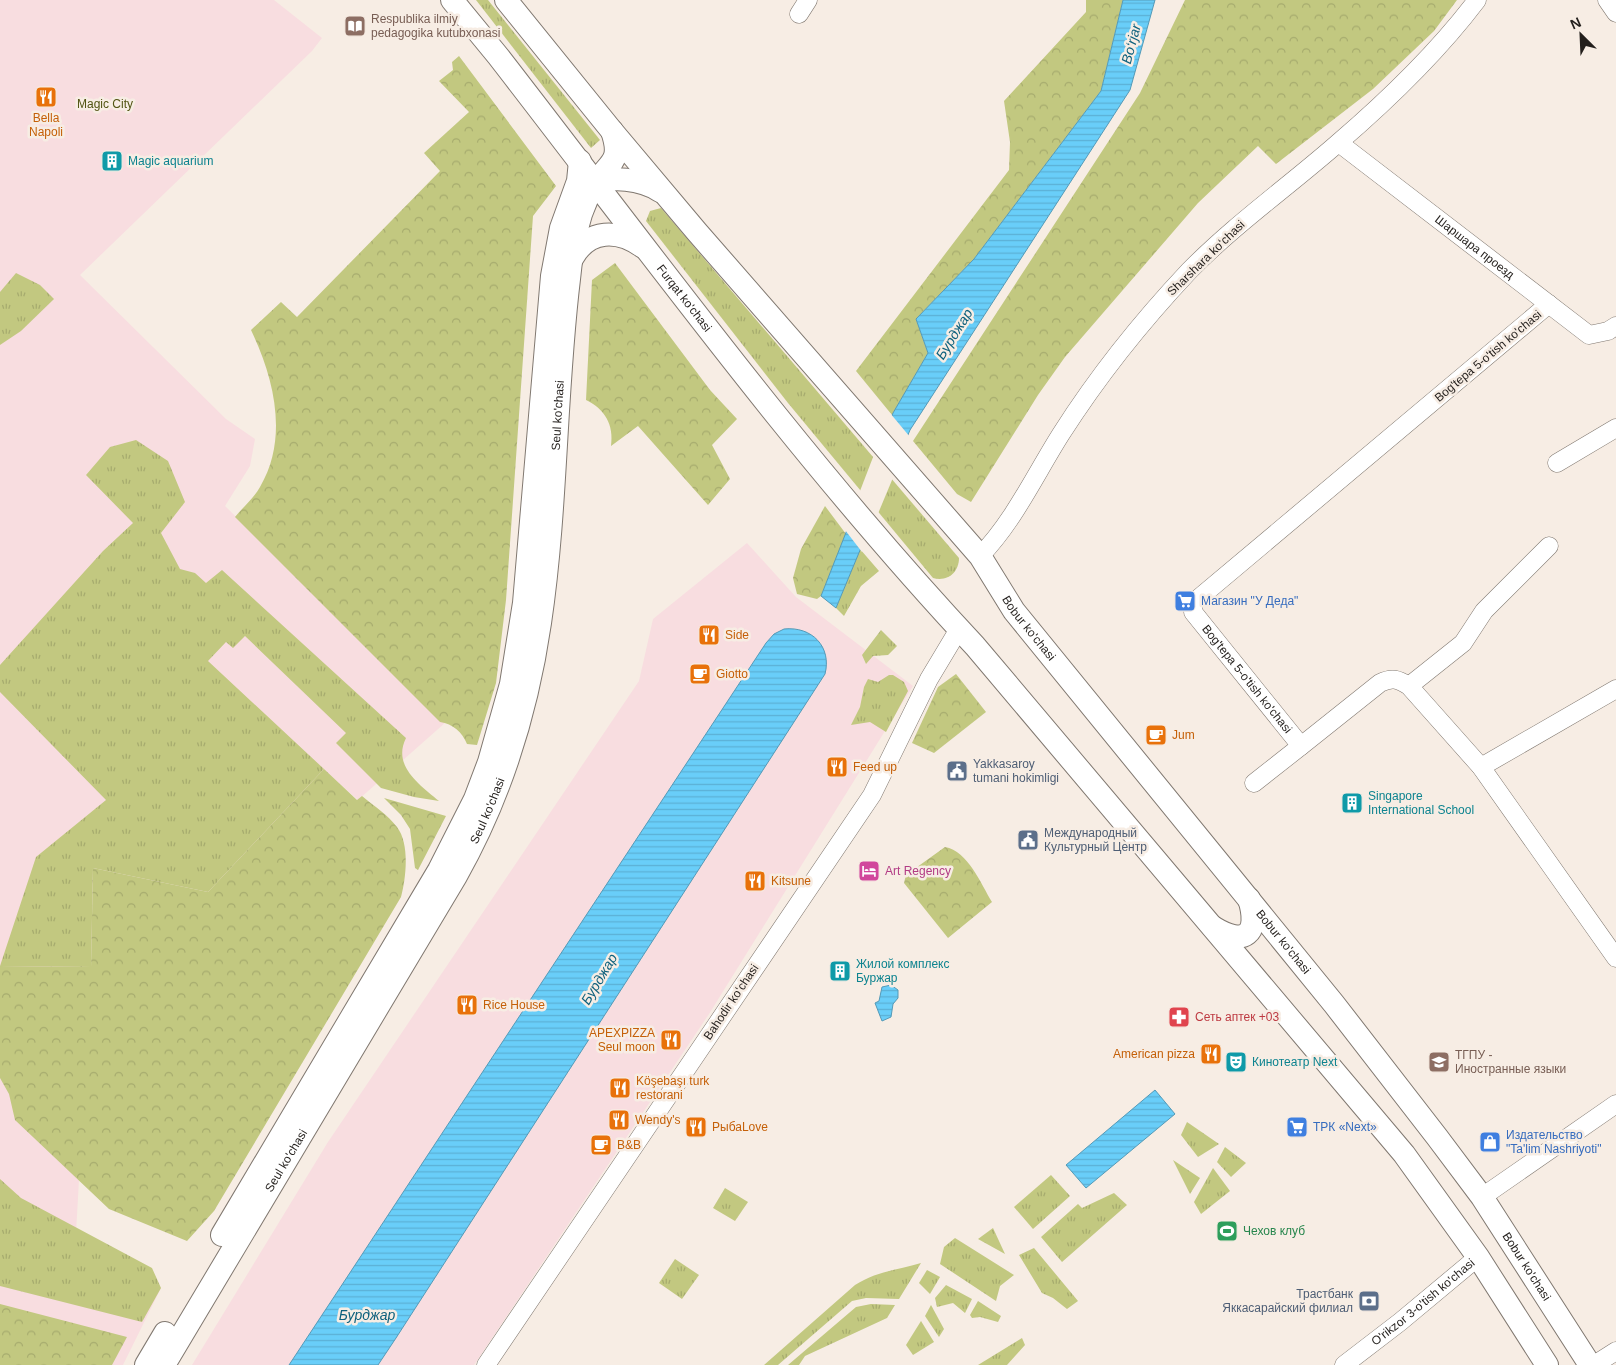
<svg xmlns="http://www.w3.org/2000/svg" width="1616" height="1365" viewBox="0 0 1616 1365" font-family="Helvetica,sans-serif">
<defs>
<pattern id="grass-tufts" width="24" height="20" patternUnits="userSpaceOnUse" patternTransform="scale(1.25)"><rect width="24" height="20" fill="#c2c880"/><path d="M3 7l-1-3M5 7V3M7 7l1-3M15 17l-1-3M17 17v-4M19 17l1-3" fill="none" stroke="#a6ab6e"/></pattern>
<pattern id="forest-crowns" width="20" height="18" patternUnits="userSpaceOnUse" patternTransform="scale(1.25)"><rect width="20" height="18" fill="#c2c880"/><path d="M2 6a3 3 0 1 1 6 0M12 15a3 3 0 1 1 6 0" fill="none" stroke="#a6ab6e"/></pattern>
<pattern id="water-rules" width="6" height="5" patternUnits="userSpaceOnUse" patternTransform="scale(1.25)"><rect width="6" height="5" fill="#69cef9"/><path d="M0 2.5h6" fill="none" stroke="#5bb0d5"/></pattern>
</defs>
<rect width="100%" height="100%" fill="#f7ede4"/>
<!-- commercial -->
<g fill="#f8dde0">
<polygon points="0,0 274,0 322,38 312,51 80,275 226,419 255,439 250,466 225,506 446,722 358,800 324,770 208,892 93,868 91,967 76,1233 161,1288 123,1365 0,1365"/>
<polygon points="747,543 796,597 913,686 709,1014 474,1365 192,1365 328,1142 639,681 653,619"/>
</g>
<!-- grass -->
<g fill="url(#grass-tufts)">
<polygon points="476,0 488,0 600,140 591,148"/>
<path d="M661,208L959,558C959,572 948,582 933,578L788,403L646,221L650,211Z"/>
<polygon points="16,273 40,285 54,299 21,331 0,345 0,292"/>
<path d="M136,440L168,461L185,502L161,533L180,569L195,573L206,583L222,570L406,738C392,766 420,785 439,801L414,797L381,788L336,743L346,733L245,636L233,648L226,642L208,661L324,769L208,892L93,868L91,967L0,966L36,857L106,800L0,692V665L103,551L133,523L86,475L110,447Z"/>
<polygon points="860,549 879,571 861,586 844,616 836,608"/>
<polygon points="881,630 897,646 888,655 873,656 866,664 862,655"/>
<polygon points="889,675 893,675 904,682 908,691 886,732 870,722 851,725 860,707 864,687 868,679 878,682"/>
<polygon points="1187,1122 1219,1144 1198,1157 1181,1135"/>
<polygon points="1225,1147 1246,1163 1231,1177 1217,1162"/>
<polygon points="1173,1160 1200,1178 1190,1194"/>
<polygon points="1213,1168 1230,1191 1201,1214 1194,1202"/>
<polygon points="1051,1175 1070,1196 1033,1229 1014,1207"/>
<polygon points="0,1179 21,1198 152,1268 161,1288 142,1322 0,1286"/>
<polygon points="725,1188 748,1202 735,1221 713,1208"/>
<polygon points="1114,1193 1127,1205 1062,1262 1041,1237 1078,1204 1082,1208"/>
<polygon points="993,1228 1005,1254 978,1239"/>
<polygon points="955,1238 1014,1275 1000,1286 996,1301 940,1264 944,1247"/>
<polygon points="1034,1248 1078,1301 1067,1309 1053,1298 1042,1293 1019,1255"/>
<polygon points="675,1259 699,1275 682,1299 659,1283"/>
<path d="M921,1263L899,1299L866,1298L852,1301L778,1365H764L855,1285C877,1271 898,1270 921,1263Z"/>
<polygon points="927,1270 940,1277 930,1294 919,1283"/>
<polygon points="946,1285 972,1299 965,1313 953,1303 937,1307 935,1298"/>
<polygon points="978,1301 1001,1316 998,1322 980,1317 972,1318 970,1315"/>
<polygon points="871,1304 895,1305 887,1318 805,1356 799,1365 788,1365 856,1307"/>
<polygon points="931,1305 944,1329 939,1337 925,1316"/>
<polygon points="921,1321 934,1342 913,1355 906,1345"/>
<polygon points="1022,1338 1025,1345 1007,1365 978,1365"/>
</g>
<!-- forest -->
<g fill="url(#forest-crowns)">
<polygon points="1086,0 1123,0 1101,91 974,259 916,319 928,353 892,415 856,371 1009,170 1010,142 1004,101 1086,12"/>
<polygon points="1185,0 1457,0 1434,31 1373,89 1276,164 1258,146 1198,203 1065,357 1038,395 971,502 957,494 913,441 1140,93"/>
<path d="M459,56L556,186L533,216L506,600L496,683L477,745L467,744C462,732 453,724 440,722L235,517C243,507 254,498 260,487C289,438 274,378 251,330L281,302L297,317L440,171L424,153L469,112L439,81L453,70L452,62Z"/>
<path d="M615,263L710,390L737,419L712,445L730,479L708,505L638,426L611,446C614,425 605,409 586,400L592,280Z"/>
<polygon points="825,506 846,534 821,596 817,599 797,594 793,578 801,549"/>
<polygon points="956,674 986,712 934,753 912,743 938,687"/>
<path d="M324,769L357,800L362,796C374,806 388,815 397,827C410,844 406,878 401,897L214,1211L187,1241L109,1209L15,1120L9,1094L0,1078V966L91,967L93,868L208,892Z"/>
<polygon points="384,798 446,816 418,870 415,868 410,829 401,815"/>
<path d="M945,847C968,851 981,884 992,902L948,938L904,883L906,875Z"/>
<polygon points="0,1304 127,1337 112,1365 0,1365"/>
</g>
<!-- water -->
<g fill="url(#water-rules)" stroke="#549ab7">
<polygon points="1123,0 1155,0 1130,90 910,430 836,608 821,596 893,413 928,353 916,319 974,259 1101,91"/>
<path d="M784,629C812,626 832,647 825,674L396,1338L378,1365H289L766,643L774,634Z"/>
<polygon points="891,985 898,990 898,998 893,1004 891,1017 882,1021 875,1003 879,1001 882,987"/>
<polygon points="1155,1090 1175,1114 1086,1188 1066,1165"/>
</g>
<!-- pier -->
<polygon fill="#f7ede4" points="890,413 910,437 862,552 845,530"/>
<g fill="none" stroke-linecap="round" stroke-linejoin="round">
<!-- minor casing -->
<g stroke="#807870" stroke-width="19">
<g id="minor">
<polyline points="1607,0 1616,13"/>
<polyline points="799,14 808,0"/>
<path id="s1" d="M1339,143L1589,335L1608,331L1616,326"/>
<path id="s2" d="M1549,304L1193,603V612L1301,746L1380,683C1392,677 1398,679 1409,686L1481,767L1616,958"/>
<polyline points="1557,463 1616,428"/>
<path d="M980,556C1014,521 1035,475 1061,434C1098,376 1142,321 1189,271C1235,224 1289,186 1338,143C1388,100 1437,53 1477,0"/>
<polyline points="1409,686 1463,643 1484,611 1549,546"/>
<polyline points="1481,767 1616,689"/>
<polyline points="1254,783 1301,746"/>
<polyline points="1482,1197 1616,1104"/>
<polyline points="486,1365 872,795 929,679 959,629"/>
<path id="s3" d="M1344,1365L1400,1322L1478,1257"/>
<polyline points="1594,1365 1616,1351"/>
</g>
</g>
<!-- major casing -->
<g stroke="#807870" stroke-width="24">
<g id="major">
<path id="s4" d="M452,0L498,56C653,256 802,461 975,646L1404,1154L1478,1257L1547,1365"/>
<path id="s5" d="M506,0L612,131L697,232L980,556L1014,611L1334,1004L1437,1137L1482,1197L1590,1365"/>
<path d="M590,185C611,175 642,179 660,191"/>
<path d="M573,257C589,229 618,229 643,247"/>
<path d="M1213,927C1245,947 1260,934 1249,899"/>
<polyline points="222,1235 439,870 475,799 489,762 511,684 524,603 552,276 561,228 578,181 580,161"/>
<polyline points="146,1365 165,1333"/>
<path id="s6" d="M164,1365L456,876C500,798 527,712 540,623C557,509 555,393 569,279C571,258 575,234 581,214C585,204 590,190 596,182C611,161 622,161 612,131"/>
</g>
</g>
<!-- minor -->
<use href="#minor" stroke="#fff" stroke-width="18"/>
<!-- major -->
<use href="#major" stroke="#fff" stroke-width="22"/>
</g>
<!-- icons -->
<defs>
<g id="library-square" transform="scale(1.125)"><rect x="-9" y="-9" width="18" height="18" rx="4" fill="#8d6e63" stroke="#f7ede4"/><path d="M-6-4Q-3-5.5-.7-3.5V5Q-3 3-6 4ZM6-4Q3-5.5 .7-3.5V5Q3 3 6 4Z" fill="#fff"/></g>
<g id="restaurant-square" transform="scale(1.125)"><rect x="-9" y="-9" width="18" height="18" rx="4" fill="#e8710a" stroke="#f7ede4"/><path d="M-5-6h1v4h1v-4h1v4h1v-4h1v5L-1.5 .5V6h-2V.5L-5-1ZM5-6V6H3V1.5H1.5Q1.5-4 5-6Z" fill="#fff"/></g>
<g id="building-square" transform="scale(1.125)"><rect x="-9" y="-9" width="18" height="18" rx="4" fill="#0f9aa8" stroke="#f7ede4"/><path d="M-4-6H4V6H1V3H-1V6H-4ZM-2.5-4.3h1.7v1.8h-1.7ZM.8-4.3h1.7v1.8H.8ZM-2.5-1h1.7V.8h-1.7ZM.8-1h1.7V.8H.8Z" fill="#fff"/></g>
<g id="supermarket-square" transform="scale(1.125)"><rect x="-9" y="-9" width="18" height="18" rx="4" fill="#3f7fe0" stroke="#f7ede4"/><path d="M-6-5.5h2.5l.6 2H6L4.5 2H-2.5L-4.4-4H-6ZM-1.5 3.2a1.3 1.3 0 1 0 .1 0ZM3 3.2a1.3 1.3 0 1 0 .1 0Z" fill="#fff"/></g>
<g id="cafe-square" transform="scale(1.125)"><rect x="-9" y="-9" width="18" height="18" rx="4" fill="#e8710a" stroke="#f7ede4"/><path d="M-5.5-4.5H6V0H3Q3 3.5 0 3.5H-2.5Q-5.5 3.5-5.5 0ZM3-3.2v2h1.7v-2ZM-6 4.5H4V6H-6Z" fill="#fff"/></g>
<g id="civic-square" transform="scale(1.125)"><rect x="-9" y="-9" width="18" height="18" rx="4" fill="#5c6f8a" stroke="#f7ede4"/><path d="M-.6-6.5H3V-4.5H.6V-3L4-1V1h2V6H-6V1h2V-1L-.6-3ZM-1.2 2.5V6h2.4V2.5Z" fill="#fff"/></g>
<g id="hotel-square" transform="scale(1.125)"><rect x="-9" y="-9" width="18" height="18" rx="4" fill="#d1479c" stroke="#f7ede4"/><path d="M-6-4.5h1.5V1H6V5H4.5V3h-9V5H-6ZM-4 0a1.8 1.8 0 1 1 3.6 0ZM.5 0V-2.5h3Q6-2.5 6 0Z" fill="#fff"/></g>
<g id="pharmacy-square" transform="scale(1.125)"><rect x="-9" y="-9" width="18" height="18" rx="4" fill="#e0444e" stroke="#f7ede4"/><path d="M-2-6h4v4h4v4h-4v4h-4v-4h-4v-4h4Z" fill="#fff"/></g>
<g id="theatre-square" transform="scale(1.125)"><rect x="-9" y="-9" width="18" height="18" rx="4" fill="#0f9aa8" stroke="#f7ede4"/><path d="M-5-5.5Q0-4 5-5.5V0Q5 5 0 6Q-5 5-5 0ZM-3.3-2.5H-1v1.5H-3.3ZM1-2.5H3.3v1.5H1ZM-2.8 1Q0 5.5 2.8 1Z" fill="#fff"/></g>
<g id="school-square" transform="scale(1.125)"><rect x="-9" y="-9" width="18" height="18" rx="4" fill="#8d6e63" stroke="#f7ede4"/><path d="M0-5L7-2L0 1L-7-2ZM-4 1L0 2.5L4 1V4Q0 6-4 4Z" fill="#fff"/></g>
<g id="shop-square" transform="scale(1.125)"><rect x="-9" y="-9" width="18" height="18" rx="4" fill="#3f7fe0" stroke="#f7ede4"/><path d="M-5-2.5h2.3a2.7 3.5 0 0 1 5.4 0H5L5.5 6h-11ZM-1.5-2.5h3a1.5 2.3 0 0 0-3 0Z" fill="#fff"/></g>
<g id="stadium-square" transform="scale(1.125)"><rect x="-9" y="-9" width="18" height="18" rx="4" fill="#2e9e5b" stroke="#f7ede4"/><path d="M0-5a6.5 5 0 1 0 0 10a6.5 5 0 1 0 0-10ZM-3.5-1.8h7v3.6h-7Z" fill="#fff"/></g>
<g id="bank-square" transform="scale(1.125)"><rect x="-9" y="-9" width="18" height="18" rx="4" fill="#5c6f8a" stroke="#f7ede4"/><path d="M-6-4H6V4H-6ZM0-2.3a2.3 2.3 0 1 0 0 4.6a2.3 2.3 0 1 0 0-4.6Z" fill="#fff"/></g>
</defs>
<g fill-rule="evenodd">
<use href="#library-square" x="355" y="26"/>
<use href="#restaurant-square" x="46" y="97"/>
<use href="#building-square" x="112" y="161"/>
<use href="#supermarket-square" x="1185" y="601"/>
<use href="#restaurant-square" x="709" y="635"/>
<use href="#cafe-square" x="700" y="674"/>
<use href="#cafe-square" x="1156" y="735"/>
<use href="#restaurant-square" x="837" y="767"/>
<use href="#civic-square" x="957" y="771"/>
<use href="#building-square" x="1352" y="803"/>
<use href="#civic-square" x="1028" y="840"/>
<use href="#hotel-square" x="869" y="871"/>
<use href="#restaurant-square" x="755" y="881"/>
<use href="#building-square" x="840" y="971"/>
<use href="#restaurant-square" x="467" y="1005"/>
<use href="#pharmacy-square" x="1179" y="1017"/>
<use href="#restaurant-square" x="671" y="1040"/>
<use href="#restaurant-square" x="1211" y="1054"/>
<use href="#theatre-square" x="1236" y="1062"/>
<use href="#school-square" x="1439" y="1062"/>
<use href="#restaurant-square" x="620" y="1088"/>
<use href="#restaurant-square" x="619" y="1120"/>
<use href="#restaurant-square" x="696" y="1127"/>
<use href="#supermarket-square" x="1297" y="1127"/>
<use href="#shop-square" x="1490" y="1142"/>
<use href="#cafe-square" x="601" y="1145"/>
<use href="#stadium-square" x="1227" y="1231"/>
<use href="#bank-square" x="1369" y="1301"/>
</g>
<g text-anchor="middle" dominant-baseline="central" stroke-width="5" stroke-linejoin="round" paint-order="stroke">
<!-- education labels -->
<g font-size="12" fill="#785e54" stroke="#f7ede4" text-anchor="start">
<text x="371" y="19">Respublika ilmiy<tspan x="371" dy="14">pedagogika kutubxonasi</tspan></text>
<text x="1455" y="1055">ТГПУ -<tspan x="1455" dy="14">Иностранные языки</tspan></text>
</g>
<!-- park labels -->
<g font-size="12" fill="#525413" stroke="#f7ede4">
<text x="105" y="104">Magic City</text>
</g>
<!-- food labels -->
<g font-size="12" fill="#c56008" stroke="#f7ede4" text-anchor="start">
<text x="46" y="118" text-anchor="middle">Bella<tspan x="46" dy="14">Napoli</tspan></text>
<text x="725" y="635">Side</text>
<text x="716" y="674">Giotto</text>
<text x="1172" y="735">Jum</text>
<text x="853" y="767">Feed up</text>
<text x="771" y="881">Kitsune</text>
<text x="483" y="1005">Rice House</text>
<text x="655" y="1033" text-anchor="end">APEXPIZZA<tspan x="655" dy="14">Seul moon</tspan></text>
<text x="1195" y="1054" text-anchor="end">American pizza</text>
<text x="636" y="1081">Köşebaşı turk<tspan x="636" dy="14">restorani</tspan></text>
<text x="635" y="1120">Wendy's</text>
<text x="712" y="1127">РыбаLove</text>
<text x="617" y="1145">B&amp;B</text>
</g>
<!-- culture labels -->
<g font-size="12" fill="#0d838f" stroke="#f7ede4" text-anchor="start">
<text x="128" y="161">Magic aquarium</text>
<text x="1368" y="796">Singapore<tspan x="1368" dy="14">International School</tspan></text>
<text x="856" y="964">Жилой комплекс<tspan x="856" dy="14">Буржар</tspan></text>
<text x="1252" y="1062">Кинотеатр Next</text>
</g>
<!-- street labels -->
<g font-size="12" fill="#231f1c" stroke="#f7ede4">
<text stroke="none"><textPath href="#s1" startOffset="171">Шаршара проезд</textPath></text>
<text transform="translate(1206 258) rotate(-44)">Sharshara koʻchasi</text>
<text stroke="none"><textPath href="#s4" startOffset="378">Furqat ko'chasi</textPath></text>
<text transform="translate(1488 356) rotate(-40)">Bog'tepa 5-o'tish ko'chasi</text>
<text stroke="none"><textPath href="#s6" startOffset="1046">Seul ko'chasi</textPath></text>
<text stroke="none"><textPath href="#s5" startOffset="818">Bobur ko'chasi</textPath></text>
<text stroke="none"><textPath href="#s2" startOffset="560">Bog'tepa 5-o'tish ko'chasi</textPath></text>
<text stroke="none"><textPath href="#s6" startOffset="642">Seul ko'chasi</textPath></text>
<text stroke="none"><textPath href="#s5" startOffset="1222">Bobur ko'chasi</textPath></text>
<text transform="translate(731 1002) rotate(-56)">Bahodir koʻchasi</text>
<text stroke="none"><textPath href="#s6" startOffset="238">Seul ko'chasi</textPath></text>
<text stroke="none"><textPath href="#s5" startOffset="1628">Bobur ko'chasi</textPath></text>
<text stroke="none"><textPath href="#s3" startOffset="101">O'rikzor 3-o'tish ko'chasi</textPath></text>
</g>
<!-- shop labels -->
<g font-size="12" fill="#366cbe" stroke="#f7ede4" text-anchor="start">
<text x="1201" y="601">Магазин "У Деда"</text>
<text x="1313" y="1127">ТРК «Next»</text>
<text x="1506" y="1135">Издательство<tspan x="1506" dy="14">"Ta'lim Nashriyoti"</tspan></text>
</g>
<!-- service labels -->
<g font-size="12" fill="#4e5e75" stroke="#f7ede4" text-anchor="start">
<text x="973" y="764">Yakkasaroy<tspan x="973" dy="14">tumani hokimligi</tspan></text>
<text x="1044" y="833">Международный<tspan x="1044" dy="14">Культурный Центр</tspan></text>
<text x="1353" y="1294" text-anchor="end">Трастбанк<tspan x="1353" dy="14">Яккасарайский филиал</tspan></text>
</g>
<!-- hotel labels -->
<g font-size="12" fill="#b23c85" stroke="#f7ede4" text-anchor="start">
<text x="885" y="871">Art Regency</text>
</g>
<!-- health labels -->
<g font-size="12" fill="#be3a42" stroke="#f7ede4" text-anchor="start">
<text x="1195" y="1017">Сеть аптек +03</text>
</g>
<!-- leisure labels -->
<g font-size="12" fill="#27864d" stroke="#f7ede4" text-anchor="start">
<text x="1243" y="1231">Чехов клуб</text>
</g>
<!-- water labels -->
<g font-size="14" font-style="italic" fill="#0e617d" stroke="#f7ede4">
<text transform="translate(1131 44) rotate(-75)">Bo‘rjar</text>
<text transform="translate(954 334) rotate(-58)">Бурджар</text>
<text transform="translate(599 979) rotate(-59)">Бурджар</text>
<text x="367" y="1315">Бурджар</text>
</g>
</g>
<!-- north arrow -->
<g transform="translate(1581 35) rotate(336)" stroke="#f7ede4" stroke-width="4" paint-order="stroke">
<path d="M0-4L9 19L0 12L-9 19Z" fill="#231f1c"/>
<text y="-8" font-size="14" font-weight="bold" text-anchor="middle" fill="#231f1c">N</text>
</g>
</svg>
